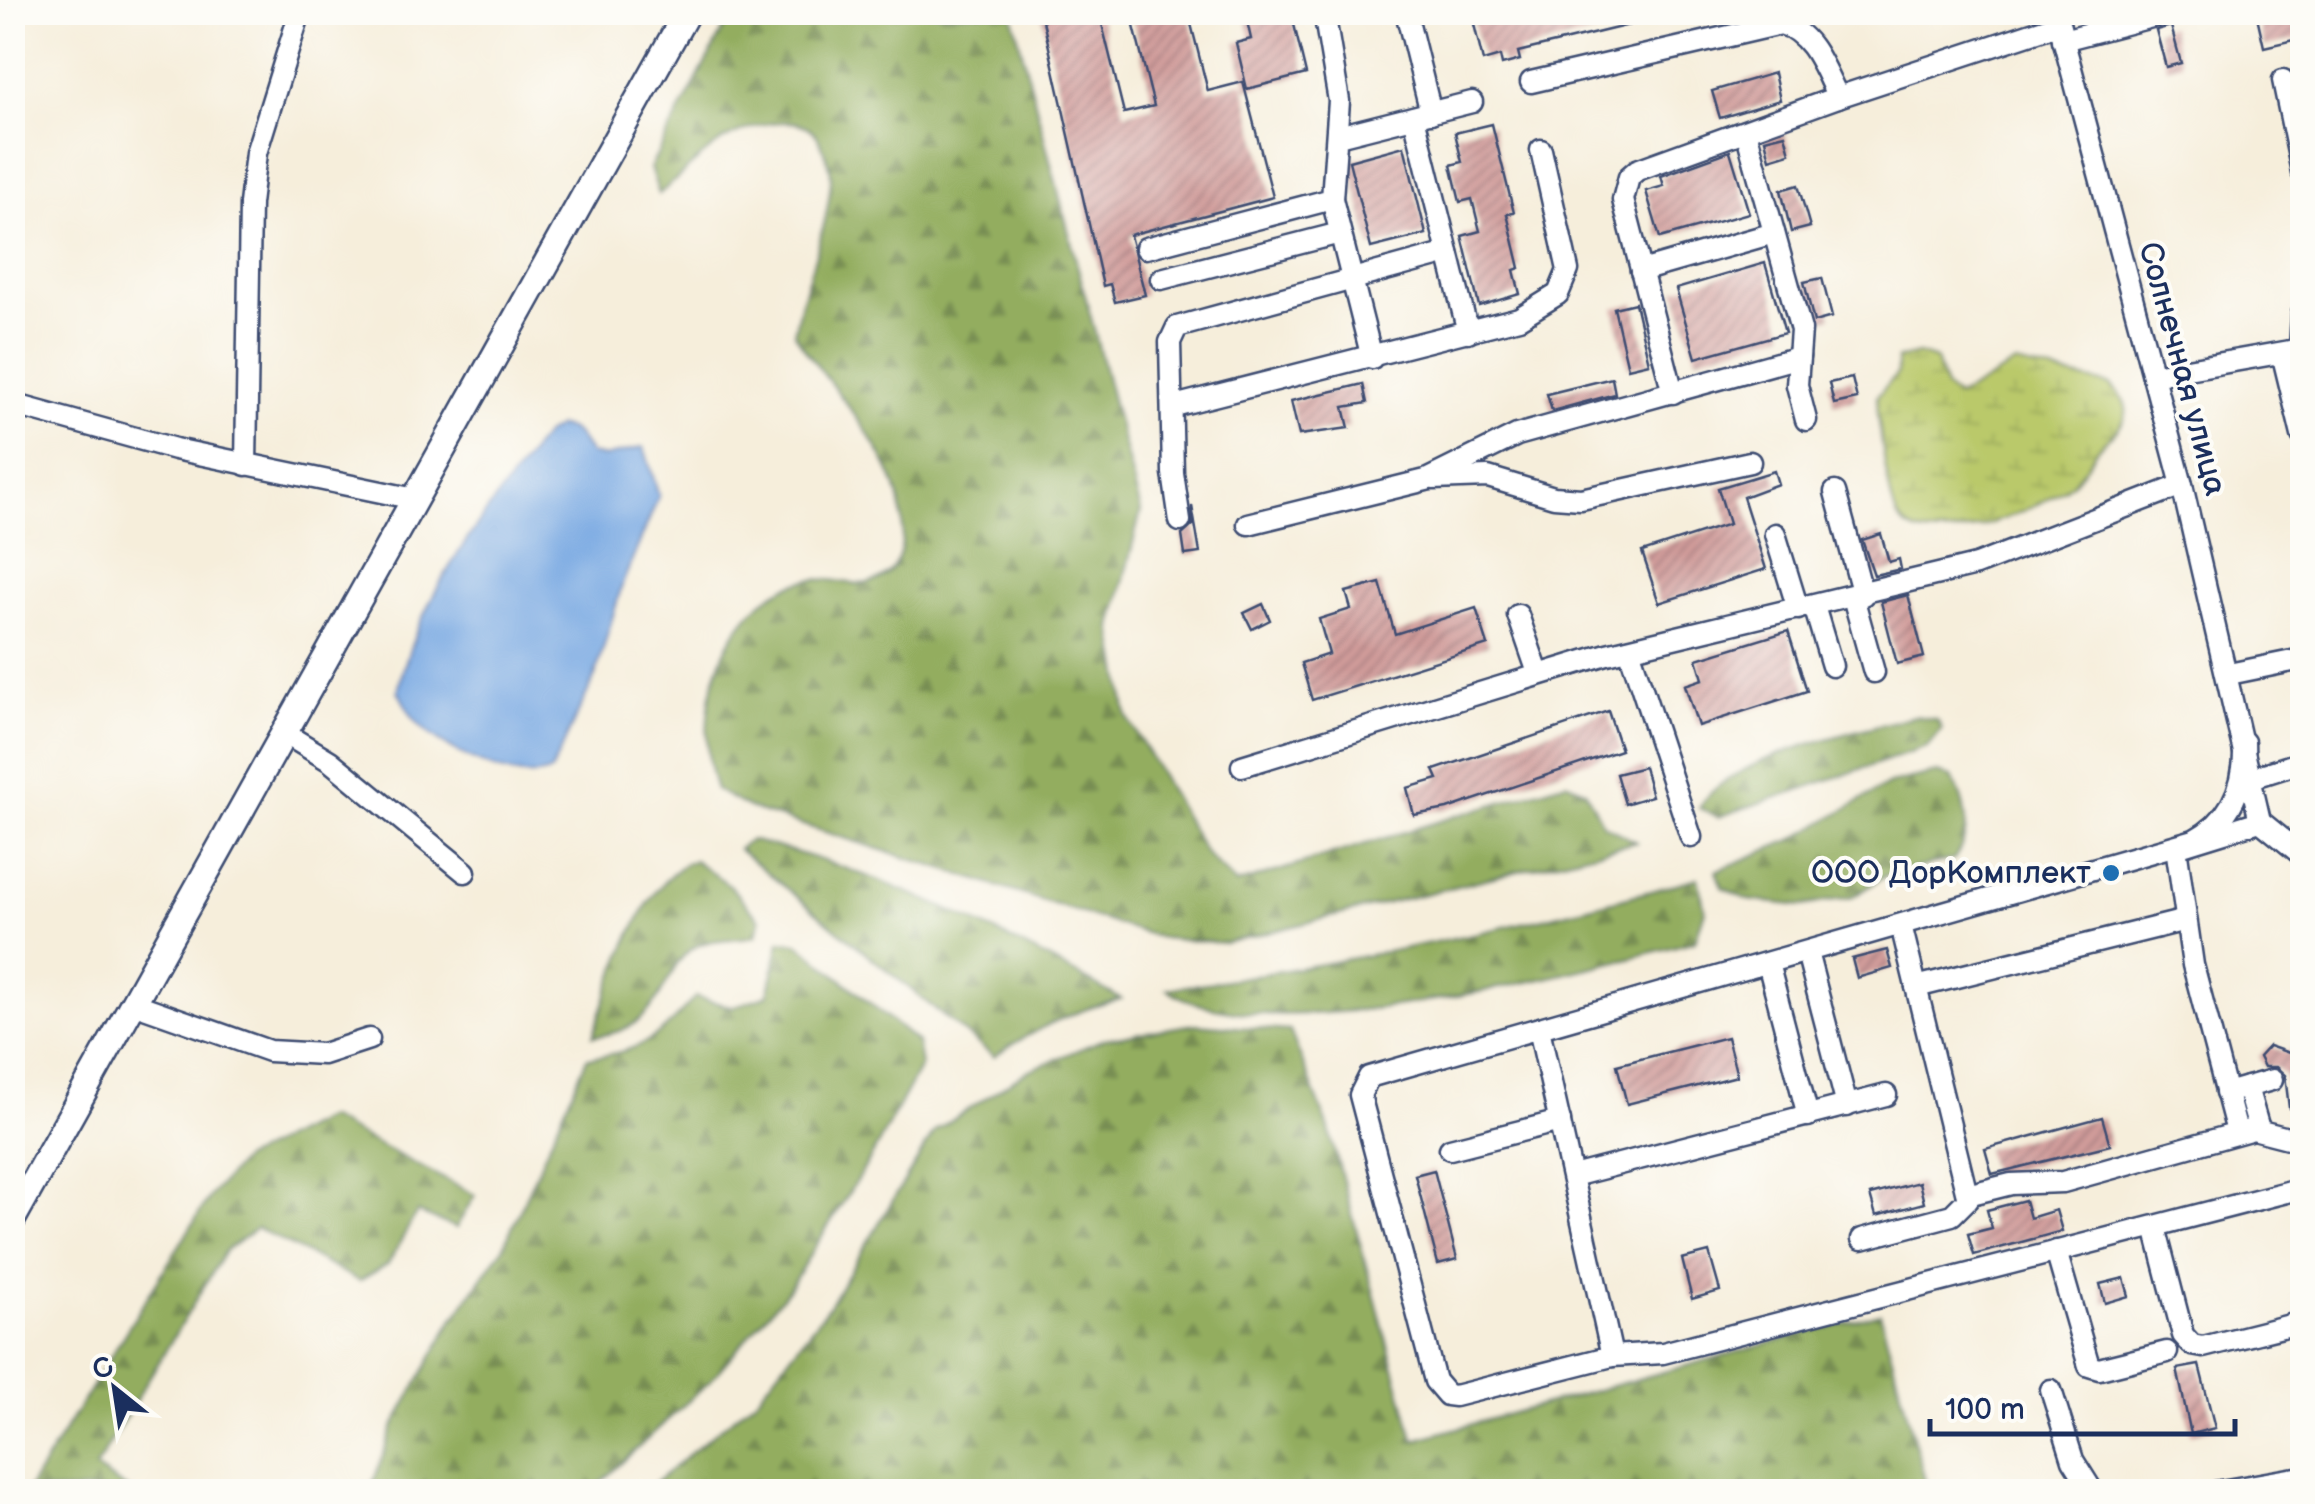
<svg xmlns="http://www.w3.org/2000/svg" width="2315" height="1504" viewBox="0 0 2315 1504" font-family="'Balsamiq Sans',sans-serif">
<defs>
<pattern id="forest-firs" width="22" height="20" patternUnits="userSpaceOnUse" patternTransform="scale(2.5)"><rect width="22" height="20" fill="#93ad5f"/><path d="M5 1l3.5 6h-7zM16 11l3.5 6h-7z" fill="#778d52"/></pattern>
<pattern id="wetland-marsh" width="20" height="14" patternUnits="userSpaceOnUse" patternTransform="scale(2.5)"><rect width="20" height="14" fill="#bac96b"/><path d="M1 5h8M5 5V1M11 12h8M15 12V8" fill="none" stroke="#9fad5f"/></pattern>
<pattern id="building-hatch" width="6" height="6" patternUnits="userSpaceOnUse" patternTransform="scale(2.5)"><rect width="6" height="6" fill="#d09b9a"/><path d="M-1 1l2-2M0 6l6-6M5 7l2-2" fill="none" stroke="#a87f81"/></pattern>
</defs>
<rect width="100%" height="100%" fill="#fdfcf7"/>
<filter id="ink" filterUnits="userSpaceOnUse"><feTurbulence type="fractalNoise" baseFrequency=".01" numOctaves="2"/><feDisplacementMap in="SourceGraphic" scale="20" xChannelSelector="R" yChannelSelector="G"/><feConvolveMatrix kernelMatrix="1 2 1 2 8 2 1 2 1" color-interpolation-filters="sRGB"/></filter>
<filter id="wash" filterUnits="userSpaceOnUse"><feTurbulence type="fractalNoise" baseFrequency=".0048" numOctaves="4" result="noise"/><feDisplacementMap in="SourceGraphic" scale="40" xChannelSelector="R" yChannelSelector="G"/><feGaussianBlur stdDeviation="2.25" result="paint"/><feColorMatrix in="noise" values="0 0 0 0 0 0 0 0 0 0 0 0 0 0 0 0 0 1.4 0 .05"/><feComposite in="paint" operator="in"/></filter>
<g filter="url(#wash)">
<rect width="100%" height="100%" fill="#f6eedb"/>
<!-- forest -->
<g fill="url(#forest-firs)" stroke="#576e5e" stroke-width="2.5">
<path d="M732,13H1012L1141,511L1112,627L1127,716L1205,853L1236,884L1566,782L1585,790L1603,824L1636,842L1225,943L1161,938L749,808L716,790C690,716 721,597 809,580C835,575 860,593 883,577C909,560 904,518 897,492C884,441 823,379 794,333C804,280 828,233 831,178C832,166 824,153 820,142C806,107 748,126 724,140C701,154 680,177 659,194L650,168Z"/>
<path d="M1915,716L1937,720L1942,729L1927,747L1718,817L1699,808C1727,756 1859,731 1915,716Z"/>
<path d="M1937,773L1952,777C1967,805 1973,832 1954,859L1887,875L1853,897L1802,906L1748,900L1722,887L1716,871L1794,839L1889,784Z"/>
<path d="M750,840C880,871 1005,933 1121,999C1073,1011 1035,1028 994,1057L738,849Z"/>
<path d="M694,860L728,884L760,919L756,936C739,940 716,938 701,944C658,961 671,1031 593,1036C609,987 642,878 694,860Z"/>
<path d="M1698,878L1705,911L1695,941C1585,970 1261,1057 1167,989C1347,963 1524,927 1698,878Z"/>
<path d="M780,941L798,943L917,1042L921,1065L870,1159L790,1287L711,1380L591,1491H370L393,1428L452,1321L503,1248L587,1058C641,1052 660,1038 695,997L732,1007L768,995Z"/>
<polygon points="1195,1024 1290,1031 1328,1126 1414,1440 1880,1313 1928,1491 645,1491 758,1397 828,1307 935,1131 1027,1071 1104,1039"/>
<polygon points="327,1118 475,1195 456,1228 417,1212 388,1264 359,1281 257,1228 225,1251 95,1468 130,1491 27,1491 210,1196 242,1160"/>
</g>
<!-- wetland -->
<path fill="url(#wetland-marsh)" stroke="#6a7c64" stroke-width="2.5" d="M1918,354L1936,360L1945,388L1957,397L2016,364L2111,385C2146,417 2112,430 2095,452C2088,463 2082,474 2072,483C2043,507 1924,562 1897,516C1889,501 1877,416 1877,396L1897,374V359Z"/>
<!-- water -->
<path fill="#78a8e2" stroke="#4a6ca0" stroke-width="2.5" d="M558,427C574,426 582,441 590,454L604,457L644,447L659,496L623,582L595,676L551,771C520,789 436,747 415,720C408,711 403,700 398,691C419,592 485,514 545,434Z"/>
<g id="blocks">
<!-- building -->
<g fill="url(#building-hatch)">
<polygon points="1041,12 1099,12 1124,113 1154,106 1132,18 1188,12 1208,91 1243,82 1273,197 1130,235 1145,295 1115,302 1110,284 1103,286"/>
<polygon points="1245,12 1291,12 1306,74 1247,89 1236,43 1251,39"/>
<polygon points="1471,12 1653,12 1654,19 1518,52 1520,60 1502,65 1500,56 1483,61"/>
<polygon points="2256,12 2302,12 2302,38 2264,47"/>
<polygon points="2171,26 2181,63 2166,67 2156,30"/>
<polygon points="1774,73 1780,100 1720,118 1712,91"/>
<polygon points="1492,124 1514,213 1507,214 1520,268 1514,270 1520,294 1479,306 1462,236 1480,231 1472,199 1460,202 1451,165 1462,162 1455,133"/>
<polygon points="1785,134 1790,153 1770,159 1765,139"/>
<polygon points="1404,146 1426,234 1371,248 1349,161"/>
<polygon points="1730,151 1749,213 1660,238 1646,191 1664,186 1661,176"/>
<polygon points="1798,185 1810,227 1791,232 1781,190"/>
<polygon points="1765,263 1785,333 1696,358 1676,289"/>
<polygon points="1822,278 1832,317 1814,322 1804,282"/>
<polygon points="1635,303 1649,363 1628,368 1614,308"/>
<polygon points="1612,378 1615,394 1552,411 1547,394"/>
<polygon points="1852,378 1857,399 1834,404 1829,383"/>
<polygon points="1363,384 1367,403 1344,407 1349,428 1299,435 1291,401"/>
<polygon points="1774,471 1778,484 1743,497 1766,569 1659,603 1642,552 1729,524 1718,488"/>
<polygon points="1192,506 1200,553 1185,555 1182,535 1193,525"/>
<polygon points="1881,534 1889,562 1899,559 1901,569 1874,575 1862,540"/>
<polygon points="1380,583 1395,634 1476,608 1488,645 1312,700 1301,663 1329,654 1319,619 1351,609 1346,592"/>
<polygon points="1908,595 1924,657 1897,664 1881,602"/>
<polygon points="1263,604 1270,620 1252,629 1244,613"/>
<polygon points="1788,631 1807,691 1698,726 1685,685 1703,679 1697,659"/>
<polygon points="1608,711 1621,750 1447,809 1414,815 1407,788 1438,779 1434,770"/>
<polygon points="1644,767 1652,796 1625,804 1616,774"/>
<polygon points="1887,950 1892,968 1857,978 1852,959"/>
<polygon points="2302,1032 2302,1104 2289,1108 2285,1075 2276,1067 2264,1067 2259,1057 2269,1046 2289,1053"/>
<polygon points="1727,1037 1737,1076 1627,1104 1617,1065"/>
<polygon points="2102,1117 2110,1145 1992,1174 1985,1149"/>
<polygon points="1434,1170 1457,1259 1438,1264 1415,1175"/>
<polygon points="1919,1182 1924,1203 1876,1216 1870,1195"/>
<polygon points="2025,1200 2030,1218 2056,1210 2062,1231 1974,1255 1968,1234 1992,1228 1987,1210"/>
<polygon points="1709,1252 1720,1291 1692,1299 1682,1259"/>
<polygon points="2124,1278 2129,1296 2105,1303 2100,1284"/>
<polygon points="2199,1365 2215,1428 2191,1434 2177,1369"/>
</g>
</g>
</g>
<g filter="url(#ink)">
<use href="#blocks" fill-opacity="0" stroke="#3c4c71" stroke-width="2.5"/>
<g fill="none" stroke-linecap="round" stroke-linejoin="round">
<!-- minor casing -->
<g stroke="#3c4c71" stroke-width="25">
<g id="minor">
<polyline points="1406,12 1431,113"/>
<polyline points="2056,12 2182,485 2260,821 2302,855"/>
<polyline points="2063,40 2171,12"/>
<polyline points="2283,80 2302,172"/>
<path d="M1531,82L1781,24C1813,33 1824,70 1838,97L2059,24"/>
<polyline points="1414,117 1468,332"/>
<polyline points="1746,131 1801,330 1797,385 1806,420"/>
<polyline points="1338,136 1472,102"/>
<polyline points="1332,199 1372,358"/>
<polyline points="1146,248 1332,199 1339,101 1324,12"/>
<polyline points="1641,271 1774,233"/>
<polyline points="1161,279 1340,233"/>
<polyline points="2300,350 2302,313"/>
<polyline points="2282,353 2302,435"/>
<polyline points="2153,375 2302,349"/>
<polyline points="1673,393 1623,200 1629,177 1637,170 1838,97"/>
<polyline points="12,404 175,449 415,499"/>
<polyline points="1174,406 1519,318 1558,294 1568,270 1541,150"/>
<polyline points="246,465 250,204 256,153 300,12"/>
<polyline points="1433,479 1488,477 1554,497 1581,499 1750,462"/>
<polyline points="1835,492 1863,595"/>
<polyline points="1180,521 1173,473 1170,342 1177,327 1448,253"/>
<polyline points="1248,524 1426,480 1517,435 1799,357"/>
<polyline points="1775,534 1798,609"/>
<polyline points="1853,597 1874,672"/>
<polyline points="1814,606 1832,666"/>
<polyline points="1518,615 1538,673"/>
<polyline points="1629,649 1691,837"/>
<polyline points="2229,674 2302,659"/>
<polyline points="284,733 330,761 465,872"/>
<path d="M2244,742C2246,784 2232,820 2194,840L1369,1077L1360,1095L1435,1381L1447,1395L1455,1396L1612,1356L1663,1353L2302,1188"/>
<polyline points="1242,766 1607,654 1976,565 2182,485"/>
<polyline points="2242,781 2302,762"/>
<polyline points="1807,952 1847,1106"/>
<polyline points="1768,963 1808,1116"/>
<polyline points="1916,987 2186,920"/>
<polyline points="133,1003 269,1051 323,1054 369,1039"/>
<polyline points="1539,1029 1612,1356"/>
<polyline points="2247,1087 2259,1129"/>
<polyline points="2226,1093 2272,1080"/>
<polyline points="2237,1132 2193,965 2176,847 2260,821"/>
<polyline points="1450,1149 1560,1121"/>
<polyline points="1573,1176 1886,1095"/>
<polyline points="1967,1195 2011,1184 2063,1182 2253,1129 2288,1138 2302,1136"/>
<polyline points="2155,1227 2183,1335 2192,1345 2203,1347 2302,1322"/>
<polyline points="1862,1239 1952,1215 1968,1199 1901,925"/>
<polyline points="2056,1251 2089,1366 2099,1369 2167,1352"/>
<polyline points="2051,1390 2073,1460 2093,1492"/>
<polyline points="2215,1492 2302,1477"/>
</g>
</g>
<!-- major casing -->
<g stroke="#3c4c71" stroke-width="30">
<polyline id="major" points="12,1220 687,12"/>
</g>
<!-- minor -->
<use href="#minor" stroke="#fff" stroke-width="20"/>
<!-- major -->
<use href="#major" stroke="#fff" stroke-width="25"/>
</g>
</g>
<!-- markers -->
<circle fill="#1f6fb2" stroke="#fdfcf7" stroke-width="4" cx="2111" cy="873" r="10"/>
<g text-anchor="middle" dominant-baseline="central" stroke-width="8" stroke-linejoin="round" paint-order="stroke">
<!-- street labels -->
<g font-size="32" fill="#1b2f5e" stroke="#fdfcf7">
<text transform="translate(2182 369) rotate(75)">Солнечная улица</text>
</g>
<!-- poi labels -->
<g font-size="32" fill="#1b2f5e" stroke="#fdfcf7" text-anchor="end">
<text x="2091" y="873">ООО ДорКомплект</text>
</g>
</g>
<!-- margin -->
<rect width="2315" height="1504" fill="none" stroke="#fdfcf7" stroke-width="50"/>
<!-- north arrow -->
<g transform="translate(115 1389) rotate(330)" stroke="#fdfcf7" stroke-width="8" paint-order="stroke">
<path d="M0-8L18 38L0 25L-18 38Z" fill="#1b2f5e"/>
<text y="-15" font-size="28" font-weight="bold" text-anchor="middle" fill="#1b2f5e">С</text>
</g>
<!-- scale -->
<path d="M1930 1419v15h305v-15" fill="none" stroke="#1b2f5e" stroke-width="5"/>
<text x="1945" y="1419" font-size="30" fill="#1b2f5e" stroke="#fdfcf7" stroke-width="8" paint-order="stroke">100 m</text>
</svg>
